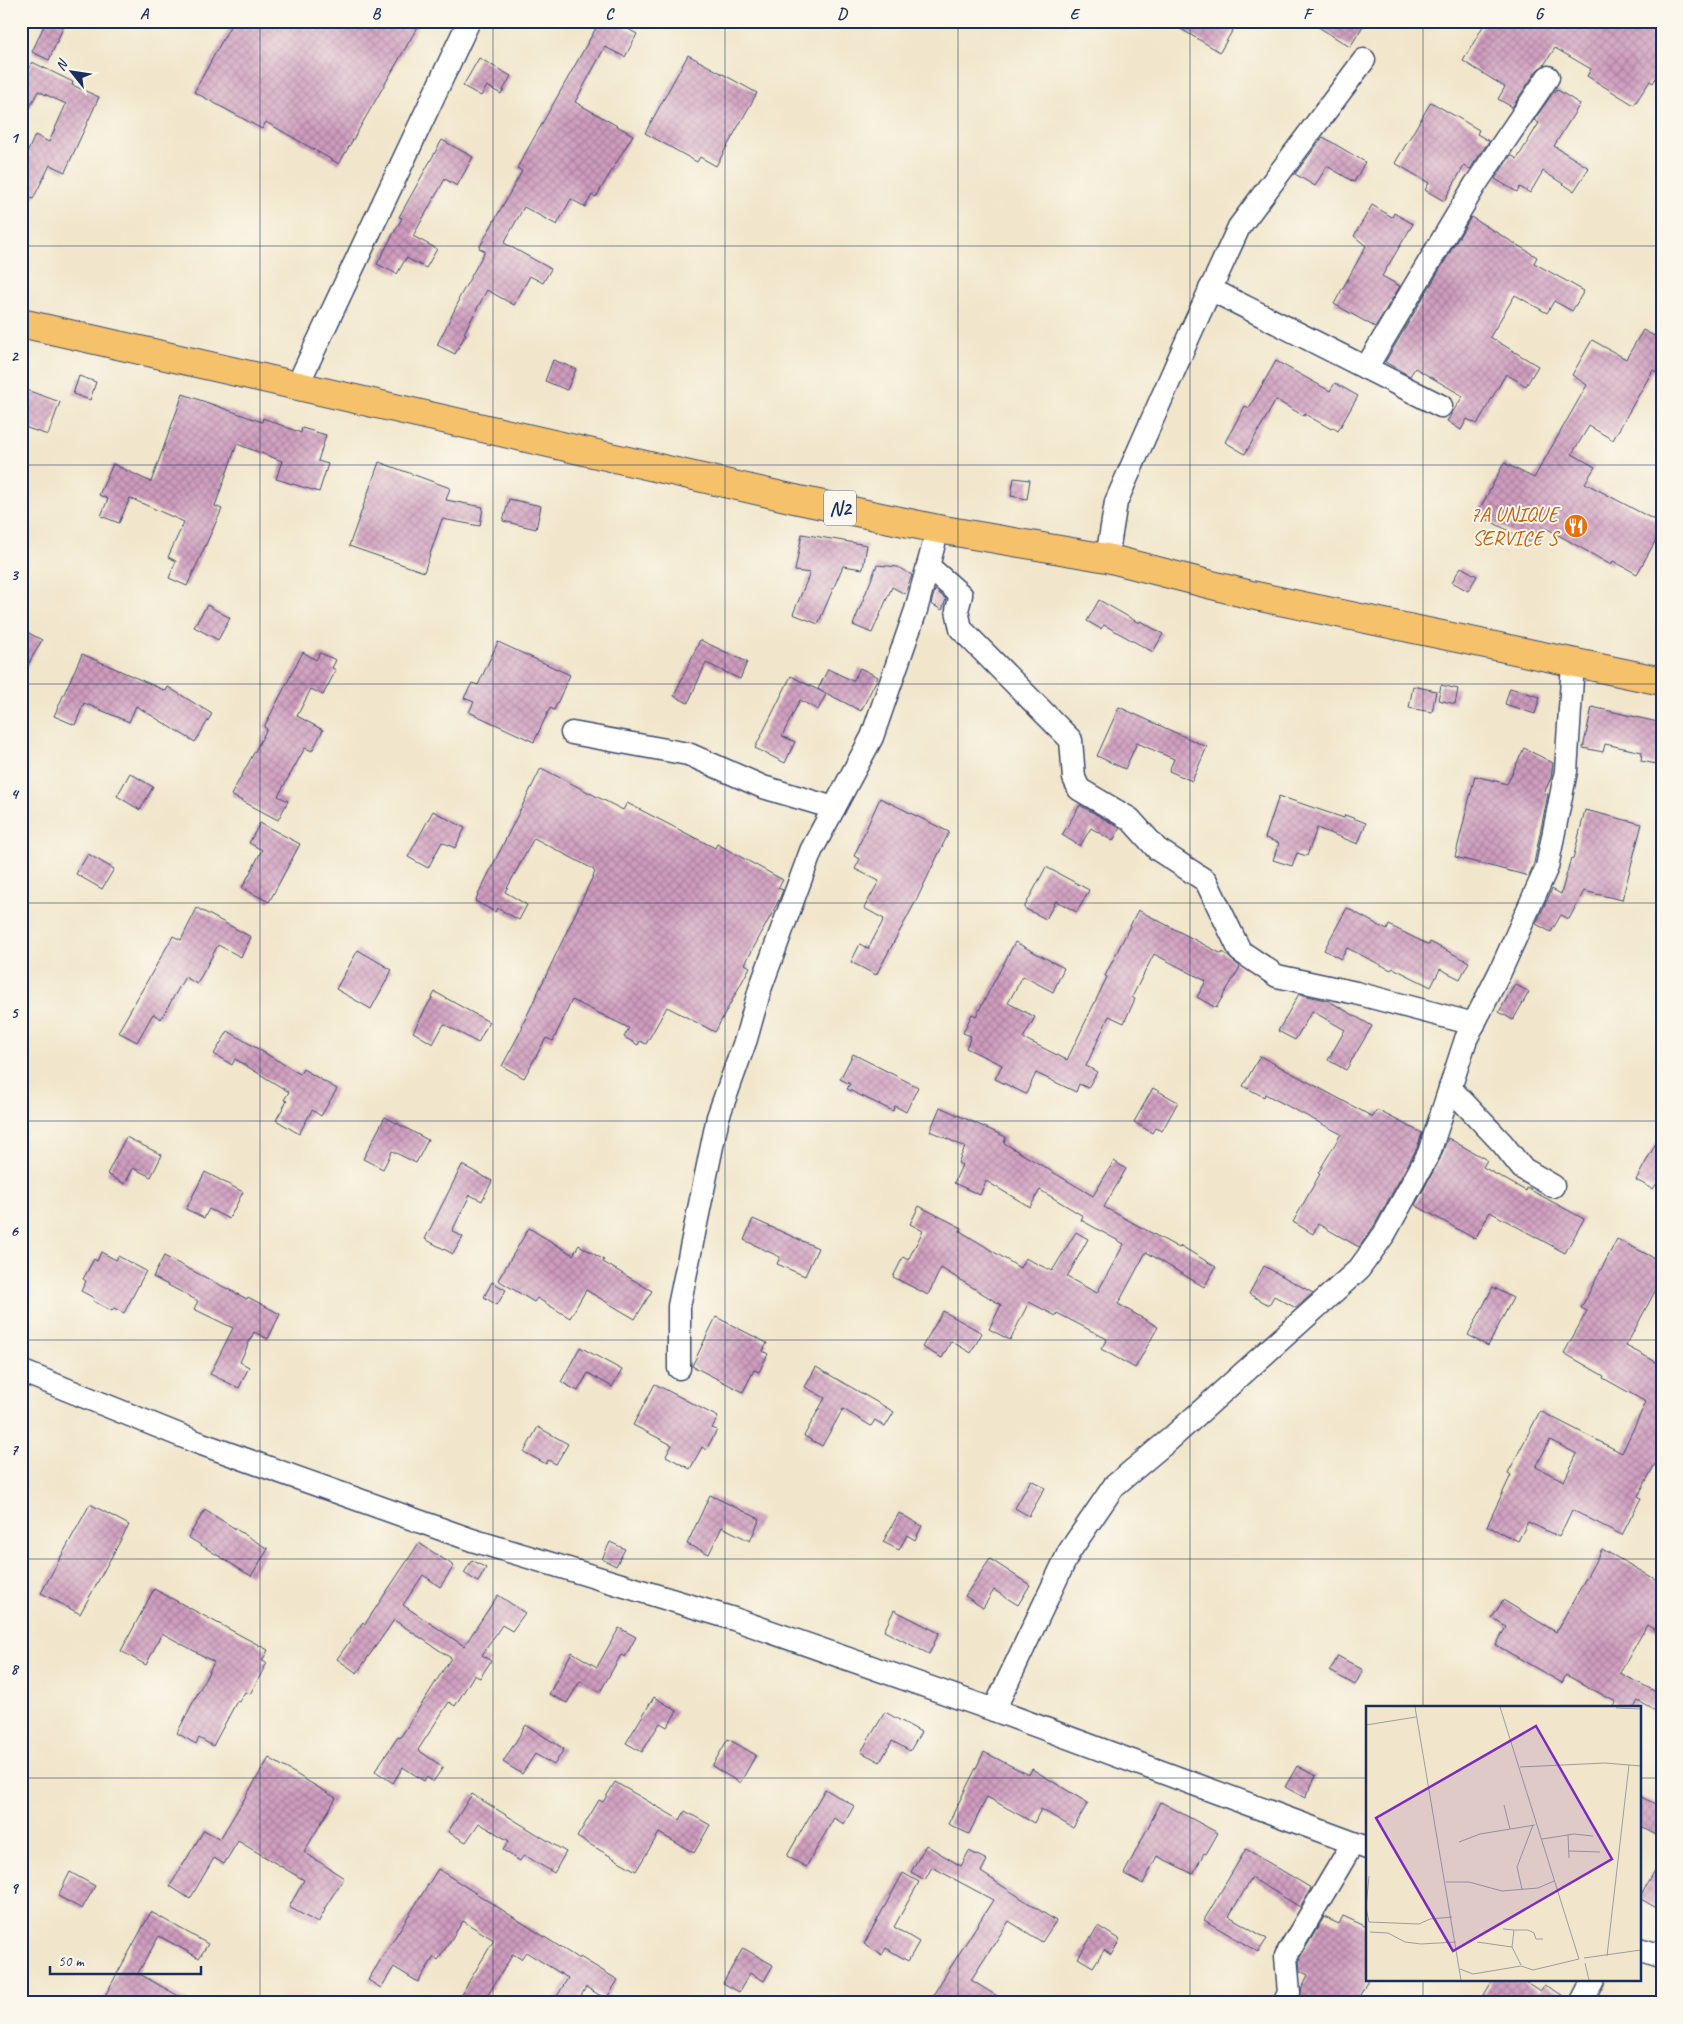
<svg xmlns="http://www.w3.org/2000/svg" width="1683" height="2024" viewBox="0 0 1683 2024" font-family="Caveat,sans-serif">
<defs>
<pattern id="building-cross-hatch" width="8" height="8" patternUnits="userSpaceOnUse" patternTransform="scale(1.25)"><rect width="8" height="8" fill="#cf9cbe"/><path d="M0 0l8 8M0 8l8-8" fill="none" stroke="#a7809e"/></pattern>
</defs>
<rect width="100%" height="100%" fill="#fbf7ec"/>
<filter id="ink" filterUnits="userSpaceOnUse"><feTurbulence type="fractalNoise" baseFrequency=".02" numOctaves="2"/><feDisplacementMap in="SourceGraphic" scale="10" xChannelSelector="R" yChannelSelector="G"/><feConvolveMatrix kernelMatrix="1 2 1 2 8 2 1 2 1" color-interpolation-filters="sRGB"/></filter>
<filter id="wash" filterUnits="userSpaceOnUse"><feTurbulence type="fractalNoise" baseFrequency=".0096" numOctaves="4" result="noise"/><feDisplacementMap in="SourceGraphic" scale="20" xChannelSelector="R" yChannelSelector="G"/><feGaussianBlur stdDeviation="1.12" result="paint"/><feColorMatrix in="noise" values="0 0 0 0 0 0 0 0 0 0 0 0 0 0 0 0 0 1.4 0 .05"/><feComposite in="paint" operator="in"/></filter>
<g filter="url(#wash)">
<rect width="100%" height="100%" fill="#f1e6cb"/>
<g id="blocks">
<!-- building -->
<g fill="url(#building-cross-hatch)" fill-rule="evenodd">
<polygon points="46,21 66,21 49,60 32,52"/>
<polygon points="233,21 421,21 339,164 266,122 262,129 194,92"/>
<polygon points="600,21 614,21 637,34 625,57 605,47 575,102 633,135 596,197 592,195 585,207 571,199 557,225 524,207 504,243 551,269 543,283 530,276 514,305 487,290 464,333 466,334 455,354 437,345 459,301 458,300 485,251 479,248 522,171 517,168"/>
<polygon points="1167,21 1238,21 1220,52"/>
<polygon points="1309,21 1366,21 1350,47"/>
<polygon points="1486,21 1662,21 1662,68 1653,83 1650,81 1634,105 1587,76 1591,69 1555,48 1544,65 1537,70 1512,107 1498,99 1505,87 1463,61"/>
<polygon points="688,55 757,93 716,166 700,157 697,162 645,133"/>
<polygon points="479,58 511,76 501,94 487,86 481,96 463,86"/>
<polygon points="32,62 73,82 72,85 99,97 65,172 50,165 33,199 21,194 21,167 35,135 49,142 66,104 38,91 21,126 21,83"/>
<polygon points="1556,89 1580,104 1554,146 1589,168 1574,191 1543,171 1530,193 1520,187 1517,192 1495,179 1511,155 1517,159 1539,123 1534,120"/>
<polygon points="1431,102 1479,130 1477,134 1489,141 1470,169 1464,166 1444,201 1425,190 1429,183 1395,163"/>
<polygon points="1323,137 1365,162 1354,182 1327,166 1315,186 1295,174"/>
<polygon points="442,140 473,157 457,186 445,179 413,236 437,249 426,268 406,258 397,274 377,264 402,218 399,217"/>
<polygon points="1372,205 1392,217 1394,213 1413,224 1382,276 1400,286 1375,327 1334,304 1366,246 1354,236"/>
<polygon points="1471,217 1537,257 1534,263 1584,291 1572,311 1554,301 1547,313 1515,295 1490,337 1538,366 1526,386 1506,374 1477,424 1467,419 1461,430 1447,421 1463,396 1415,368 1410,376 1385,362"/>
<polygon points="1643,330 1662,340 1662,375 1653,370 1613,440 1589,426 1572,454 1595,467 1585,483 1662,524 1662,529 1637,574 1613,561 1611,565 1546,528 1537,546 1477,514 1504,463 1534,478 1587,385 1572,375 1592,340 1626,359"/>
<polygon points="553,360 576,369 567,390 545,381"/>
<polygon points="1276,361 1330,391 1335,383 1358,396 1338,431 1332,427 1331,429 1305,414 1304,416 1276,400 1245,454 1225,442 1245,406 1249,408"/>
<polygon points="79,376 96,382 90,400 73,394"/>
<polygon points="21,388 60,402 48,435 21,426"/>
<polygon points="183,394 262,422 263,418 301,433 302,428 326,435 318,461 328,464 319,492 276,479 282,461 237,444 215,506 222,509 187,586 169,578 176,561 168,557 184,522 130,498 119,523 101,516 108,499 99,495 113,464 151,482"/>
<polygon points="379,462 450,488 446,500 483,507 480,526 442,519 424,572 349,546"/>
<polygon points="1014,478 1030,480 1027,499 1011,496"/>
<polygon points="509,499 541,506 536,529 503,521"/>
<polygon points="802,534 867,545 863,569 843,566 818,624 793,614 810,573 795,571"/>
<polygon points="877,565 898,567 912,575 905,594 892,587 872,633 853,625"/>
<polygon points="1461,567 1477,576 1468,591 1452,582"/>
<polygon points="935,590 946,599 942,610 931,604"/>
<polygon points="1099,600 1139,623 1140,621 1163,634 1153,652 1104,625 1101,629 1087,621"/>
<polygon points="207,605 230,618 218,640 194,627"/>
<polygon points="21,629 42,640 21,677"/>
<polygon points="700,640 747,662 740,679 706,663 688,703 674,696"/>
<polygon points="498,642 570,675 554,710 550,708 534,742 469,712 474,702 464,698 472,683 478,685"/>
<polygon points="303,652 316,660 320,653 336,660 332,668 336,670 323,695 311,689 297,716 323,730 312,751 305,748 278,796 288,801 278,820 231,795 267,729 264,727"/>
<polygon points="82,654 166,691 168,687 212,714 195,742 136,706 129,722 84,703 75,725 54,716"/>
<polygon points="860,668 878,677 861,711 818,689 828,669 853,681"/>
<polygon points="791,676 826,694 818,710 800,700 782,736 795,742 785,763 755,748"/>
<polygon points="1441,685 1458,689 1455,704 1438,700"/>
<polygon points="1413,686 1436,691 1432,712 1409,708"/>
<polygon points="1510,688 1540,697 1535,714 1505,704"/>
<polygon points="1119,707 1207,747 1192,781 1169,771 1174,759 1137,743 1125,769 1097,756"/>
<polygon points="1592,707 1662,723 1662,765 1641,761 1642,752 1605,744 1603,752 1583,748"/>
<polygon points="1524,748 1553,763 1551,778 1544,793 1548,794 1534,863 1529,876 1455,857 1475,776 1507,784"/>
<polygon points="541,768 623,810 627,803 715,848 717,844 783,880 778,888 783,890 778,902 745,964 750,967 715,1032 667,1007 646,1044 640,1041 638,1045 624,1037 629,1028 572,1000 553,1041 546,1038 524,1078 502,1066 523,1027 522,1026 595,872 593,870 593,869 534,838 505,892 527,905 519,920 497,908 495,912 475,901"/>
<polygon points="130,773 153,787 140,810 117,796"/>
<polygon points="1279,796 1344,818 1345,815 1366,823 1358,844 1317,828 1307,856 1297,853 1292,866 1273,860 1279,843 1265,838"/>
<polygon points="880,798 949,832 916,901 876,975 851,962 860,944 868,949 884,919 864,908 879,881 855,869 860,859 854,856"/>
<polygon points="1080,805 1120,828 1113,841 1091,828 1080,846 1062,835"/>
<polygon points="1585,810 1642,824 1622,900 1584,891 1569,919 1561,915 1551,932 1536,924 1552,889 1561,894 1571,858 1573,859"/>
<polygon points="433,811 465,828 455,848 442,842 428,868 408,857"/>
<polygon points="260,823 300,844 269,902 242,888 262,850 249,843"/>
<polygon points="88,854 114,869 102,889 76,874"/>
<polygon points="1046,867 1089,890 1077,912 1056,901 1046,919 1024,908"/>
<polygon points="197,908 251,937 241,957 218,945 197,984 185,977 161,1019 153,1014 137,1042 118,1032 173,936 181,940"/>
<polygon points="1347,908 1387,930 1389,925 1429,945 1430,942 1469,962 1460,979 1440,969 1431,987 1393,968 1391,970 1347,948 1341,959 1324,950"/>
<polygon points="1138,910 1222,954 1223,952 1240,967 1216,1008 1197,997 1206,981 1154,954 1132,997 1135,999 1124,1023 1109,1016 1086,1066 1097,1072 1088,1088 1079,1084 1076,1092 1036,1073 1026,1094 995,1079 1002,1065 966,1048 971,1036 963,1033 972,1014 976,1016 1015,942 1064,968 1053,992 1023,976 1008,1003 1035,1017 1023,1038 1067,1060 1107,977 1105,976"/>
<polygon points="358,950 392,970 371,1009 336,989"/>
<polygon points="1515,984 1529,992 1513,1020 1499,1012"/>
<polygon points="435,992 489,1022 478,1043 444,1024 433,1044 413,1032"/>
<polygon points="1299,994 1329,1001 1372,1026 1346,1070 1328,1060 1345,1030 1312,1011 1295,1040 1278,1031"/>
<polygon points="228,1031 300,1074 303,1069 337,1089 321,1116 312,1110 299,1134 276,1120 287,1101 284,1100 289,1092 235,1059 232,1065 214,1054"/>
<polygon points="853,1054 918,1087 906,1112 895,1106 893,1111 847,1089 850,1084 840,1079"/>
<polygon points="1260,1056 1373,1117 1377,1110 1422,1133 1417,1148 1374,1226 1359,1247 1318,1224 1313,1234 1293,1222 1320,1174 1318,1173 1341,1134 1265,1094 1264,1097 1243,1086"/>
<polygon points="1153,1088 1178,1102 1162,1131 1155,1128 1152,1133 1134,1122"/>
<polygon points="940,1107 1006,1137 1004,1143 1093,1196 1114,1161 1126,1169 1104,1207 1179,1248 1181,1246 1216,1267 1204,1287 1146,1252 1118,1304 1158,1327 1135,1368 1101,1349 1107,1339 1057,1313 1056,1316 1029,1302 1010,1340 989,1329 1001,1305 941,1268 928,1295 893,1277 903,1257 908,1260 923,1231 910,1224 919,1206 962,1228 960,1231 1020,1268 1025,1258 1052,1271 1076,1232 1088,1239 1067,1277 1097,1293 1124,1244 1081,1220 1083,1216 1040,1190 1030,1207 986,1181 980,1195 954,1183 962,1165 958,1163 965,1147 930,1131"/>
<polygon points="385,1117 428,1140 416,1163 392,1151 383,1169 363,1159"/>
<polygon points="1662,1132 1662,1185 1657,1183 1653,1189 1636,1180"/>
<polygon points="126,1137 162,1155 151,1177 133,1168 125,1184 107,1174"/>
<polygon points="1448,1138 1487,1160 1483,1167 1526,1191 1527,1188 1584,1219 1565,1253 1490,1212 1475,1239 1415,1205 1440,1159"/>
<polygon points="462,1165 492,1181 482,1201 470,1195 452,1231 463,1237 453,1254 425,1239"/>
<polygon points="205,1172 243,1192 229,1219 209,1209 204,1218 186,1209"/>
<polygon points="753,1219 818,1248 805,1276 777,1264 780,1257 744,1240"/>
<polygon points="529,1228 573,1255 579,1245 604,1260 603,1262 652,1291 635,1319 586,1290 570,1318 537,1298 534,1302 498,1280"/>
<path d="M1617,1239L1662,1262V1278L1626,1346L1662,1365V1451L1638,1496L1641,1498L1622,1535L1572,1510L1559,1537L1528,1522L1518,1541L1487,1526L1511,1475L1508,1473L1540,1411L1622,1453L1646,1402L1603,1378L1604,1376L1564,1353L1587,1311L1581,1308ZM1550,1440L1577,1454L1564,1481L1536,1467Z"/>
<polygon points="101,1252 116,1260 118,1256 146,1271 124,1313 114,1308 112,1311 93,1301 94,1298 81,1291 86,1281 83,1279 94,1259 97,1261"/>
<polygon points="164,1256 247,1299 248,1297 280,1314 268,1339 254,1332 240,1362 249,1367 239,1388 210,1374 233,1328 194,1309 198,1301 153,1277"/>
<polygon points="1264,1266 1313,1293 1296,1308 1274,1296 1269,1305 1249,1294"/>
<polygon points="492,1282 506,1290 497,1305 484,1297"/>
<polygon points="1493,1287 1513,1298 1488,1346 1468,1335"/>
<polygon points="943,1311 982,1333 971,1353 951,1341 942,1358 922,1347"/>
<polygon points="716,1317 767,1343 763,1351 768,1354 759,1372 754,1370 743,1392 692,1366"/>
<polygon points="580,1347 622,1370 612,1387 588,1373 578,1391 561,1382"/>
<polygon points="816,1367 894,1412 885,1427 875,1420 871,1426 843,1409 822,1446 804,1436 825,1398 805,1387"/>
<polygon points="655,1384 718,1417 712,1428 717,1430 706,1450 702,1447 690,1469 666,1456 672,1445 633,1425"/>
<polygon points="538,1427 568,1444 556,1464 548,1460 546,1464 524,1452"/>
<polygon points="1031,1480 1045,1488 1029,1516 1015,1508"/>
<polygon points="710,1495 760,1519 750,1541 722,1527 709,1554 687,1544"/>
<polygon points="90,1504 129,1525 80,1614 41,1593"/>
<polygon points="205,1510 268,1549 251,1576 188,1537"/>
<polygon points="899,1513 922,1526 915,1540 907,1535 899,1550 883,1542"/>
<polygon points="610,1542 625,1549 616,1566 602,1559"/>
<polygon points="419,1543 454,1566 440,1587 423,1575 403,1605 464,1646 498,1595 525,1613 512,1631 502,1625 482,1655 491,1661 480,1678 474,1675 455,1706 449,1702 418,1750 443,1767 433,1782 427,1777 424,1781 403,1767 393,1783 375,1771 398,1737 400,1738 451,1658 394,1620 357,1673 337,1659 363,1622 365,1624"/>
<polygon points="1602,1549 1662,1583 1662,1634 1647,1625 1620,1673 1662,1695 1662,1714 1638,1701 1634,1708 1612,1708 1616,1702 1566,1675 1562,1683 1496,1645 1506,1627 1492,1618 1503,1600 1556,1632"/>
<polygon points="990,1559 1030,1585 1018,1605 994,1590 983,1608 965,1596"/>
<polygon points="472,1560 486,1568 478,1582 464,1573"/>
<polygon points="154,1589 268,1650 262,1661 267,1663 250,1694 245,1692 239,1702 237,1701 213,1746 199,1738 196,1744 177,1733 214,1662 162,1633 146,1665 121,1651"/>
<polygon points="894,1610 939,1633 929,1654 884,1631"/>
<polygon points="619,1628 636,1637 625,1657 621,1655 600,1692 580,1681 567,1703 549,1694 572,1652 597,1667"/>
<polygon points="1338,1656 1363,1670 1355,1685 1330,1671"/>
<polygon points="654,1697 677,1711 667,1727 660,1723 642,1752 626,1743"/>
<polygon points="885,1712 921,1732 910,1751 892,1741 880,1762 861,1752"/>
<polygon points="526,1725 564,1749 554,1765 535,1754 522,1774 503,1762"/>
<polygon points="728,1739 756,1755 740,1783 712,1766"/>
<polygon points="984,1752 1029,1775 1032,1769 1088,1803 1073,1828 1041,1809 1034,1823 987,1797 969,1834 948,1824"/>
<polygon points="269,1758 336,1798 304,1852 344,1878 324,1909 325,1910 318,1923 289,1907 304,1880 238,1841 224,1864 214,1858 190,1899 170,1886 204,1830 220,1839"/>
<polygon points="1297,1766 1316,1776 1305,1798 1285,1787"/>
<polygon points="615,1782 680,1820 685,1811 710,1825 694,1853 659,1833 636,1871 577,1837 599,1800 603,1802"/>
<polygon points="825,1789 854,1806 844,1824 834,1818 806,1867 787,1856"/>
<polygon points="472,1794 566,1852 554,1873 524,1855 520,1861 503,1850 509,1841 479,1823 466,1842 448,1832"/>
<polygon points="1639,1796 1662,1807 1662,1838 1639,1826"/>
<polygon points="1161,1802 1218,1833 1206,1854 1204,1853 1193,1874 1157,1856 1143,1884 1124,1874"/>
<polygon points="926,1845 961,1866 969,1851 987,1860 981,1872 1056,1921 1042,1942 1009,1921 971,1980 1008,2003 946,2003 933,1995 993,1900 932,1867 925,1880 911,1872"/>
<polygon points="1246,1849 1311,1888 1300,1907 1252,1878 1229,1916 1267,1939 1258,1952 1204,1920"/>
<polygon points="1662,1857 1662,1911 1639,1898"/>
<polygon points="438,1869 579,1959 580,1957 618,1980 606,1999 586,1987 577,2003 553,2003 568,1978 526,1952 521,1959 513,1954 483,2003 456,2003 494,1940 463,1921 438,1960 434,1957 418,1982 394,1967 381,1988 368,1980"/>
<polygon points="70,1872 95,1886 82,1909 58,1896"/>
<polygon points="903,1873 919,1882 894,1927 919,1942 908,1961 886,1948 882,1955 864,1944"/>
<polygon points="151,1912 208,1944 199,1958 159,1936 138,1973 191,2003 101,2003"/>
<polygon points="1343,1916 1367,1927 1367,1982 1356,2003 1299,2003 1302,1987 1308,1975 1300,1971 1299,1959 1324,1917 1339,1924"/>
<polygon points="1098,1926 1120,1940 1111,1955 1104,1950 1093,1967 1078,1958"/>
<polygon points="743,1948 773,1965 764,1981 750,1973 739,1992 723,1983"/>
<polygon points="1493,1980 1523,1980 1540,1991 1544,1985 1569,1999 1568,2003 1479,2003"/>
</g>
</g>
</g>
<g filter="url(#ink)">
<use href="#blocks" fill-opacity="0" stroke="#3b4a6e" stroke-width="1"/>
<g fill="none" stroke-linecap="round" stroke-linejoin="round">
<!-- minor casing -->
<g stroke="#3b4a6e" stroke-width="25">
<g id="minor">
<polyline points="1210,289 1441,406"/>
<polyline points="1366,368 1475,185 1548,77"/>
<polyline points="297,386 469,21"/>
<polyline points="1107,558 1116,502 1189,336 1239,227 1364,60"/>
<polyline points="928,566 961,595 957,610 961,629 1071,740 1074,778 1079,789 1130,819 1157,849 1206,881 1240,951 1277,976 1356,993 1474,1024"/>
<polyline points="572,733 688,754 763,787 834,808"/>
<polyline points="1450,1088 1502,1143 1522,1168 1553,1186"/>
<polyline points="679,1368 679,1306 718,1117 746,1039 760,989 811,851 872,737 916,610 938,529"/>
<polyline points="21,1371 199,1443 472,1540 734,1619 994,1710 1367,1848"/>
<polyline points="994,1710 1069,1552 1114,1486 1169,1440 1359,1269 1385,1233 1429,1153 1466,1039 1500,972 1547,867 1566,771 1573,663"/>
<polyline points="1639,1949 1662,1957"/>
<polyline points="1284,2003 1289,1993 1286,1956 1353,1843"/>
<polyline points="1581,2003 1593,1980"/>
</g>
</g>
<!-- highway casing -->
<g stroke="#3b4a6e" stroke-width="30">
<polyline id="highway" points="21,323 799,500 938,529 1107,558 1251,595 1662,681"/>
</g>
<!-- minor -->
<use href="#minor" stroke="#fff" stroke-width="22"/>
<!-- highway -->
<use href="#highway" stroke="#f5c16b" stroke-width="28"/>
</g>
</g>
<!-- grid -->
<path fill="none" stroke="#1b2f5e" stroke-width="1" stroke-opacity="0.55" d="M260,21V2003M493,21V2003M725,21V2003M958,21V2003M1190,21V2003M1423,21V1708M21,246H1662M21,465H1662M21,684H1662M21,903H1662M21,1121H1662M21,1340H1662M21,1559H1662M21,1778H1367M1639,1778H1662M1423,1980V2003"/>
<!-- icons -->
<defs>
<g id="restaurant-disc" transform="scale(1.25)"><circle r="9.5" fill="#e8710a" stroke="#fbf7ec"/><path d="M-5-6h1v4h1v-4h1v4h1v-4h1v5L-1.5 .5V6h-2V.5L-5-1ZM5-6V6H3V1.5H1.5Q1.5-4 5-6Z" fill="#fff"/></g>
</defs>
<g fill-rule="evenodd">
<use href="#restaurant-disc" x="1576" y="526"/>
</g>
<g text-anchor="middle" dominant-baseline="central" stroke-width="4" stroke-linejoin="round" paint-order="stroke">
<!-- shield labels -->
<rect fill="#fbf7ec" stroke="#5e6b89" stroke-width="1" x="824" y="490.5" width="32" height="35" rx="4"/>
<g font-size="20" font-weight="bold" fill="#1b2f5e">
<text x="840" y="508">N2</text>
</g>
<!-- food labels -->
<g font-size="21" fill="#c56008" stroke="#fbf7ec" text-anchor="end">
<text x="1558" y="514">7A UNIQUE<tspan x="1558" dy="24">SERVICE S</tspan></text>
</g>
</g>
<!-- overview -->
<g transform="translate(1366 1706)">
<rect width="275" height="275" fill="#f1e6cb"/>
<path fill="none" stroke="#9b9d9f" stroke-width="1" d="M49,1L95,274M134,1L213,253M250,2L275,3M0,19L50,11M154,61L239,57L275,60M138,99L144,123M202,129L203,152M176,133L208,128L227,130M93,136L114,128L169,119M203,145L234,146M3,170L0,202L3,216L53,218L64,213L86,211M80,176H103L136,185L172,182L188,175M156,183L151,161L167,119M137,223L148,224L146,241M148,224H162L168,227L170,233H177M4,226L22,227L39,236L55,238L90,236M111,236L146,241L155,259M241,250L263,59M218,252L275,244M219,257L223,274M94,263L107,268L155,260L167,264L213,253"/>
<path fill="#7b2cbf" fill-opacity="0.15" stroke="#7b2cbf" stroke-width="2.5" d="M170,20L246,153L87,245L10,112Z"/>
<rect width="275" height="275" fill="none" stroke="#1b2f5e" stroke-width="2.5"/>
</g>
<!-- margin -->
<rect width="1683" height="2024" fill="none" stroke="#fbf7ec" stroke-width="55"/>
<!-- north arrow -->
<g transform="translate(72 72) rotate(300)" stroke="#fbf7ec" stroke-width="4" paint-order="stroke">
<path d="M0-4L9 19L0 12L-9 19Z" fill="#1b2f5e"/>
<text y="-8" font-size="14" font-weight="bold" text-anchor="middle" fill="#1b2f5e">N</text>
</g>
<!-- scale -->
<path d="M50 1966v8h151v-8" fill="none" stroke="#1b2f5e" stroke-width="2.5"/>
<text x="58" y="1966" font-size="15" fill="#1b2f5e" stroke="#fbf7ec" stroke-width="4" paint-order="stroke">50 m</text>
<rect x="28" y="28" width="1628" height="1968" fill="none" stroke="#1b2f5e" stroke-width="2"/>
<g font-size="16" text-anchor="middle" font-weight="bold" fill="#1b2f5e">
<text x="144" y="19">A</text>
<text x="376" y="19">B</text>
<text x="609" y="19">C</text>
<text x="842" y="19">D</text>
<text x="1074" y="19">E</text>
<text x="1307" y="19">F</text>
<text x="1539" y="19">G</text>
<text x="14" y="143">1</text>
<text x="14" y="361">2</text>
<text x="14" y="580">3</text>
<text x="14" y="799">4</text>
<text x="14" y="1018">5</text>
<text x="14" y="1236">6</text>
<text x="14" y="1455">7</text>
<text x="14" y="1674">8</text>
<text x="14" y="1893">9</text>
</g>
</svg>
